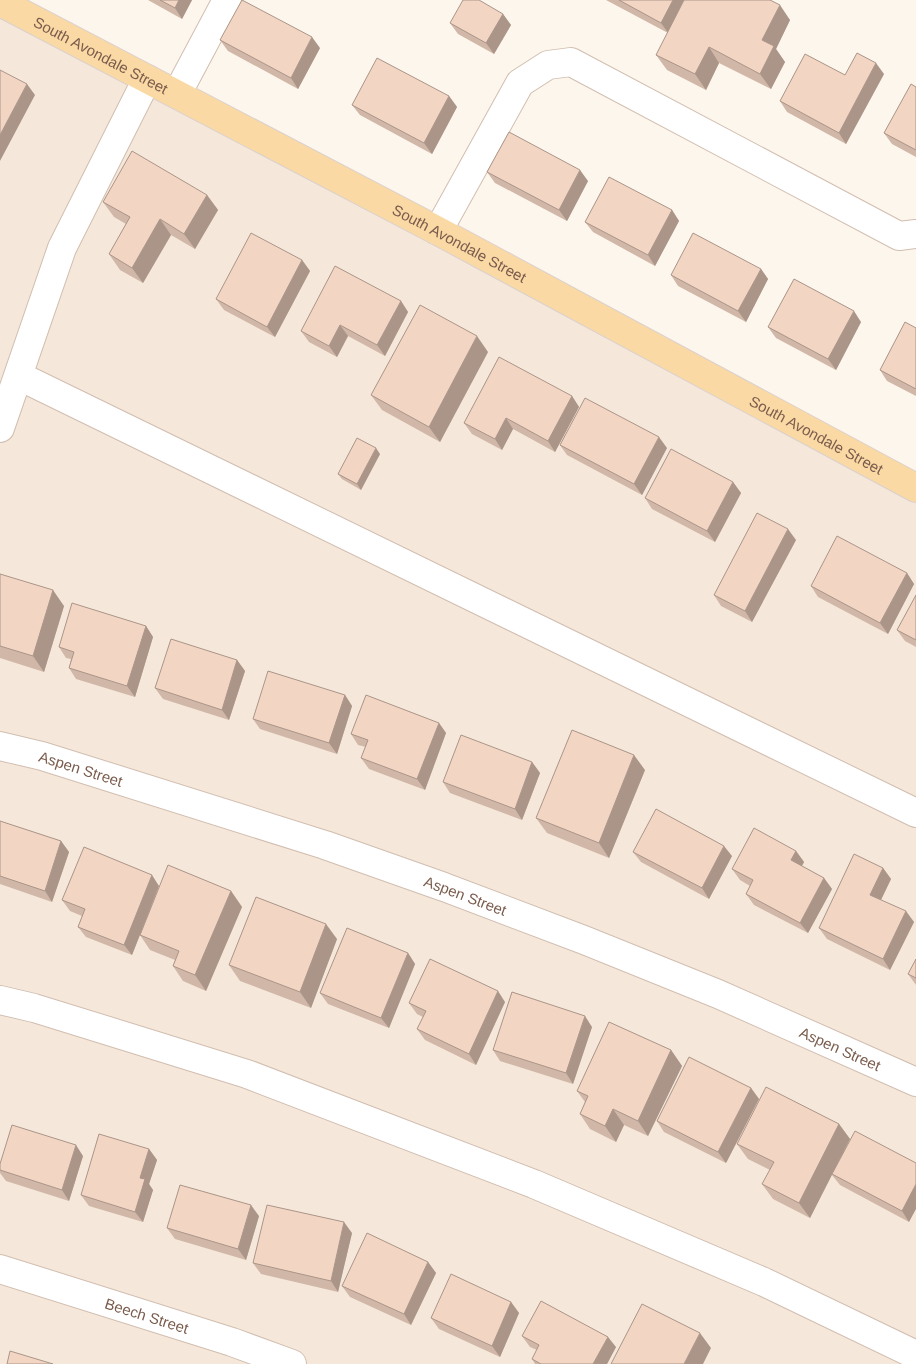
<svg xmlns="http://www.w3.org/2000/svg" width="916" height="1364" viewBox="0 0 916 1364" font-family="Helvetica,sans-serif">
<rect width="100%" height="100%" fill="#fdf6ec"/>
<!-- residential -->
<polygon fill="#f5e8da" points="0,0 916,495 916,1364 0,1364"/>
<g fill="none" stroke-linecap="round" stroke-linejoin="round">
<!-- minor casing -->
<g stroke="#d1beb0" stroke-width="30">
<g id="minor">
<polyline points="177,94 227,0"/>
<polyline points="438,231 520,83 548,65 571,62 899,236 916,234"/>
<polyline points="19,376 916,813"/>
<polyline points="0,428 62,248 147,79"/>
<path id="s1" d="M0,746L42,756L325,845L444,887L584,940L718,994L916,1082"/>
<polyline points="0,1000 34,1008 247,1074 534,1184 764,1282 916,1355"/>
<path id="s2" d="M0,1269L232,1342L292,1364"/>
</g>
</g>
<!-- major casing -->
<g stroke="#dad1cd" stroke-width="30">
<g id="major">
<path id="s3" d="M0,2L438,231L916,488"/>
</g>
</g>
<!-- minor -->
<use href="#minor" stroke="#fff" stroke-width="28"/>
<!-- major -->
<use href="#major" stroke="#fbd9a5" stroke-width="28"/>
</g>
<!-- wall -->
<g fill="#d1b7a8">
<polygon points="148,0 192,0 182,19"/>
<polygon points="606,0 770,0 790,20 776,49 785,62 771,89 719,63 706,90 667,70 656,55 668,33"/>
<polygon points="503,14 511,25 494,54 458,34 450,23"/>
<polygon points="220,40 320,48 298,89 228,51"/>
<polygon points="884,74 846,144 787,112 780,101 845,75"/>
<polygon points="916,87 916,157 892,144 884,133"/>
<polygon points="449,96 457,107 432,154 360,115 352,105"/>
<polygon points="487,172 588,181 567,221 495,183"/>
<polygon points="207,195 218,210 195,249 171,235 143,283 120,270 109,254 126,224 114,217 103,202"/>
<polygon points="672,210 679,221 655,266 593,232 585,222"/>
<polygon points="302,260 310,271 275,337 224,310 216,299"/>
<polygon points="761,269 768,279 746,322 678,286 671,275"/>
<polygon points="401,301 408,312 385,356 348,336 337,357 309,342 301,331"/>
<polygon points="861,322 836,370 776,338 768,327"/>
<polygon points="916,328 916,396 887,381 880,370"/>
<polygon points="488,352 440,442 382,410 371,395"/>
<polygon points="572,396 579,407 555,452 513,429 502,450 472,434 464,423"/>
<polygon points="560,445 667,448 642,495 567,455"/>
<polygon points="380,454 361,490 342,479 338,474"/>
<polygon points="733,482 741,493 715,542 652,509 645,498"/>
<polygon points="796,540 752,622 721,606 714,595"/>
<polygon points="907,573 914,584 888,634 818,597 811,586"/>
<polygon points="0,574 64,606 44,672 0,658"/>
<polygon points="916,595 916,647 905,641 897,630"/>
<polygon points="146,626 153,637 135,697 76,679 69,668 71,659 66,658 59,647"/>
<polygon points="237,660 245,671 229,720 163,699 155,688"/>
<polygon points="345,695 352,706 337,754 260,729 253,719"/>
<polygon points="439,723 446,733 425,790 369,769 361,758 366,747 358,745 351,734"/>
<polygon points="532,762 540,773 522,820 450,793 443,782"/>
<polygon points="645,770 609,858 547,833 536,818"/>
<polygon points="0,821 61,841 69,852 52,902 0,884"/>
<polygon points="796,851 804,862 802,866 824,878 832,889 808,933 754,905 746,894 750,886 740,880 732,869"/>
<polygon points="633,852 732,856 709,899 641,862"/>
<polygon points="883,868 891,879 881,900 914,922 890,970 827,939 819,928"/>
<polygon points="159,886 150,909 231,891 242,907 206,991 183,981 173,966 175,960 150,950 140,935 132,955 86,937 78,927 82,916 70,911 62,900"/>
<polygon points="337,939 311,1008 240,981 229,965"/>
<polygon points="408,953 415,964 389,1028 328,1004 320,993"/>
<polygon points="916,959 916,985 908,974"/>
<polygon points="505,1002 476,1065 425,1040 417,1029 423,1017 417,1014 409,1003"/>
<polygon points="592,1027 573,1084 500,1061 493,1050"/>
<polygon points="671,1050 682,1066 648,1136 624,1125 616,1142 590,1129 580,1114 585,1102 577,1091"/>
<polygon points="751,1088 759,1099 726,1163 664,1132 657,1121"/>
<polygon points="839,1124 850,1139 838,1163 916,1163 909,1222 840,1185 832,1175 810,1218 773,1199 762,1184 770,1170 748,1159 737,1144"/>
<polygon points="149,1149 157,1160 149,1184 153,1190 143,1222 89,1206 81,1195"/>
<polygon points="83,1156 69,1201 6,1181 0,1173 0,1164"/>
<polygon points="259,1216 246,1260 175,1239 167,1228"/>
<polygon points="352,1233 338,1292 261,1274 253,1263"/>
<polygon points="428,1262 436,1273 411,1325 350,1297 342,1286"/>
<polygon points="511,1302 519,1313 500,1357 439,1329 431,1318"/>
<polygon points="522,1336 616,1347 607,1364 535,1364 532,1359 537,1350 530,1347"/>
</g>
<!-- shaded-wall -->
<g fill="#aa9588">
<polygon points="179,0 192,0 182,19 175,8"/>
<polygon points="673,0 687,0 669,34 661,23"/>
<polygon points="780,5 790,20 776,49 785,62 771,89 760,74 762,40"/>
<polygon points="503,14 511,25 494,54 486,43"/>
<polygon points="312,37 320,48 298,89 291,78"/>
<polygon points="709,47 719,63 706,90 695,74"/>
<polygon points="876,63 884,74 846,144 839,133"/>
<polygon points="27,84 35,95 0,161 0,135"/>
<polygon points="449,96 457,107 432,154 424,143"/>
<polygon points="580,170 588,181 567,221 559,210"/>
<polygon points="207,195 218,210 195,249 184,234"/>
<polygon points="672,210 679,221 655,266 648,255"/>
<polygon points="160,219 171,235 143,283 132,268"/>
<polygon points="302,260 310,271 275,337 267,327"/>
<polygon points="761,269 768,279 746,322 738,311"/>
<polygon points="401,301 408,312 385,356 377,345"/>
<polygon points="854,311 861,322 836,370 828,359"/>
<polygon points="340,325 348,336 337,357 329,346"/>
<polygon points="477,336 488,352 440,442 429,427"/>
<polygon points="572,396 579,407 555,452 548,441"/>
<polygon points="506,418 513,429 502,450 495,439"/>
<polygon points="659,437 667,448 642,495 634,484"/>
<polygon points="376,448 380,454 361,490 357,484"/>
<polygon points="733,482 741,493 715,542 707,531"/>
<polygon points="788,529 796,540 752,622 745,611"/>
<polygon points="907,573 914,584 888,634 880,623"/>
<polygon points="53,590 64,606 44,672 33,656"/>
<polygon points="146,626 153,637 135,697 127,686"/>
<polygon points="237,660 245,671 229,720 222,710"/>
<polygon points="345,695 352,706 337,754 329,743"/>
<polygon points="439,723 446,733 425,790 417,779"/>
<polygon points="634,755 645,770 609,858 599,843"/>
<polygon points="532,762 540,773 522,820 515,809"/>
<polygon points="61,841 69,852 52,902 45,891"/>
<polygon points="724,846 732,856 709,899 702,888"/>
<polygon points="796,851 804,862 799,871 791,860"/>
<polygon points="883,868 891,879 878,906 870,895"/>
<polygon points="152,875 159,886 132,955 124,945"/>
<polygon points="824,878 832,889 808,933 800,923"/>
<polygon points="231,891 242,907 206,991 195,975"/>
<polygon points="906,911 914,922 890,970 883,959"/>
<polygon points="326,924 337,939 311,1008 300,992"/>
<polygon points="408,953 415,964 389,1028 381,1018"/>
<polygon points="498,991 505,1002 476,1065 469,1054"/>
<polygon points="585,1016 592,1027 573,1084 566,1073"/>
<polygon points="671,1050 682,1066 648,1136 638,1121"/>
<polygon points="751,1088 759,1099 726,1163 718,1152"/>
<polygon points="613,1109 624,1125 616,1142 605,1126"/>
<polygon points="839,1124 850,1139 810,1218 799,1203"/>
<polygon points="76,1145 83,1156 69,1201 62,1190"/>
<polygon points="149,1149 157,1160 149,1184 153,1190 143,1222 135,1212 140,1178"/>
<polygon points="916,1184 916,1209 909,1222 902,1211"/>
<polygon points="251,1205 259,1216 246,1260 238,1249"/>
<polygon points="344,1222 352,1233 338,1292 331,1281"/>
<polygon points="428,1262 436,1273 411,1325 404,1314"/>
<polygon points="511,1302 519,1313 500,1357 492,1346"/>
<polygon points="700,1333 711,1348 703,1364 684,1364"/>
<polygon points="608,1337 616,1347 607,1364 593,1364"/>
</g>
<!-- building -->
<g fill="#f3d5c3" stroke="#aa9588">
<polygon points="160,0 179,0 175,8"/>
<polygon points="242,0 312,37 291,78 220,40"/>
<polygon points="463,0 479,0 503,14 486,43 450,23"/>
<polygon points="619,0 673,0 661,23"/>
<polygon points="684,0 770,0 780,5 762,40 774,46 760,74 709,47 695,74 656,55"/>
<polygon points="857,53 876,63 839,133 780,101 805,54 845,75"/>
<polygon points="377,58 449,96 424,143 352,105"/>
<polygon points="0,70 27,84 0,135"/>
<polygon points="911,84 916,87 916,150 884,133"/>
<polygon points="509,132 580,170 559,210 487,172"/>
<polygon points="132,151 207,195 184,234 160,219 132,268 109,254 130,217 103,202"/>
<polygon points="609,177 672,210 648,255 585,222"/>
<polygon points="251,233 302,260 267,327 216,299"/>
<polygon points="693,233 761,269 738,311 671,275"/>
<polygon points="335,266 401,301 377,345 340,325 329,346 301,331"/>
<polygon points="794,279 854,311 828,359 768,327"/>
<polygon points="420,305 477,336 429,427 371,395"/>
<polygon points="905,322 916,328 916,389 880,370"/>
<polygon points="499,357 572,396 548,441 506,418 495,439 464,423"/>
<polygon points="585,398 659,437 634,484 560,445"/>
<polygon points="357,438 376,448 357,484 338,474"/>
<polygon points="671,449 733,482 707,531 645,498"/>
<polygon points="757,513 788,529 745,611 714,595"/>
<polygon points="837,536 907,573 880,623 811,586"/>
<polygon points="0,574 53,590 33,656 0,646"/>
<polygon points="916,595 916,640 897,630"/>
<polygon points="72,603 146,626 127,686 69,668 74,652 59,647"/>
<polygon points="171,639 237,660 222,710 155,688"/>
<polygon points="268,671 345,695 329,743 253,719"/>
<polygon points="366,695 439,723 417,779 361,758 368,740 351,734"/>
<polygon points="572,730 634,755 599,843 536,818"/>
<polygon points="461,735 532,762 515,809 443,782"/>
<polygon points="656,809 724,846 702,888 633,852"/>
<polygon points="0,821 61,841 45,891 0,876"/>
<polygon points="754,828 796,851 791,860 824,878 800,923 746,894 753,880 732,869"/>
<polygon points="84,847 152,875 124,945 78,927 85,909 62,900"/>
<polygon points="854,854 883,868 870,895 906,911 883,959 819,928"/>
<polygon points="168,865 231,891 195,975 173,966 179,951 140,935"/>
<polygon points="256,897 326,924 300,992 229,965"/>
<polygon points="347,928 408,953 381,1018 320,993"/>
<polygon points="430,959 498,991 469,1054 417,1029 426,1011 409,1003"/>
<polygon points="916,959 916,978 908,974"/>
<polygon points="512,992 585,1016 566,1073 493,1050"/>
<polygon points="609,1022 671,1050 638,1121 613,1109 605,1126 580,1114 588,1096 577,1091"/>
<polygon points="689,1057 751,1088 718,1152 657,1121"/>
<polygon points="766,1087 839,1124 799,1203 762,1184 774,1162 737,1144"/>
<polygon points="12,1125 76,1145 62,1190 0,1170 0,1164"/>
<polygon points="855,1131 916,1163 916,1184 902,1211 832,1174"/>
<polygon points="99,1134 149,1149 140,1178 145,1179 135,1212 81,1195"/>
<polygon points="180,1185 251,1205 238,1249 167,1228"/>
<polygon points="267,1205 344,1222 331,1281 253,1263"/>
<polygon points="367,1233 428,1262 404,1314 342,1286"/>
<polygon points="451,1274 511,1302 492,1346 431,1318"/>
<polygon points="541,1301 608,1337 593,1364 541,1364 532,1359 539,1345 522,1336"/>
<polygon points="642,1304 700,1333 684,1364 611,1364"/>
<polygon points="10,1351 53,1364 7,1364"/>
</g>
<g text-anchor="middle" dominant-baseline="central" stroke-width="4" stroke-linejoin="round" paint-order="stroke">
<!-- street labels -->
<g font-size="15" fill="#7a5c4d" stroke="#fffaf3">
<text stroke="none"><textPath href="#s3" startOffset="114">South Avondale Street</textPath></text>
<text stroke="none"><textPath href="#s3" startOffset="519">South Avondale Street</textPath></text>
<text stroke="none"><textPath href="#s3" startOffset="924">South Avondale Street</textPath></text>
<text stroke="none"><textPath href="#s1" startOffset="84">Aspen Street</textPath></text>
<text stroke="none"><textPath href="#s1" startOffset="489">Aspen Street</textPath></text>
<text stroke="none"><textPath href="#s1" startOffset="894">Aspen Street</textPath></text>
<text stroke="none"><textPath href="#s2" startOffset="154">Beech Street</textPath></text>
</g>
</g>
</svg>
